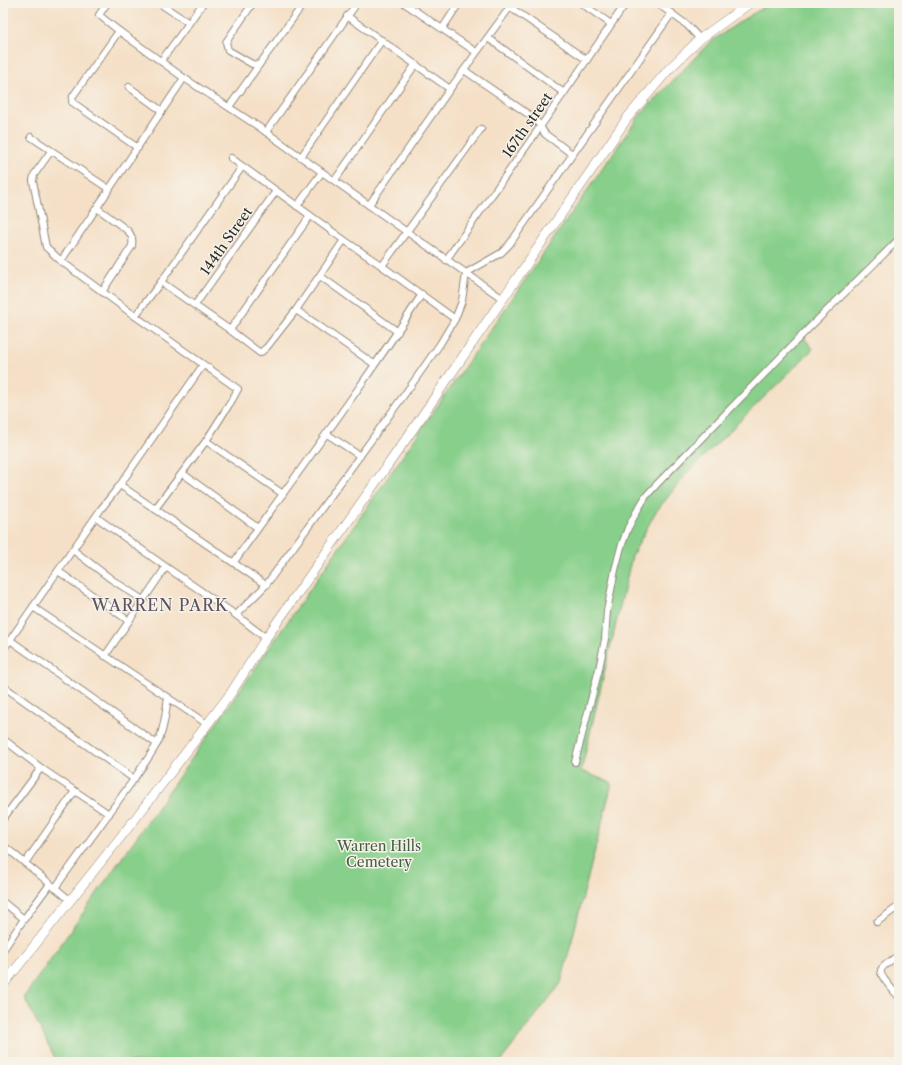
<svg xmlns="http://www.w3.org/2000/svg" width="902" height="1065" viewBox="0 0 902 1065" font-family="'Libre Caslon Text',serif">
<rect width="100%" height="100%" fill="#f7f3e8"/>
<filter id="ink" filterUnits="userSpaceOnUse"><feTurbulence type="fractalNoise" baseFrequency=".025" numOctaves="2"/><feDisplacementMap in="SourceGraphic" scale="8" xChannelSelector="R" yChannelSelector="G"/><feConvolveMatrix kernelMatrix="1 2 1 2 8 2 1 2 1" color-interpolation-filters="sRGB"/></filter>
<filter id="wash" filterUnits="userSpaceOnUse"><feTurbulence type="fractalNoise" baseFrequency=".012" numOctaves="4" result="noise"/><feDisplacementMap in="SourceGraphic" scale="16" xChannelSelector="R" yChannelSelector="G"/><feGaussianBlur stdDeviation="0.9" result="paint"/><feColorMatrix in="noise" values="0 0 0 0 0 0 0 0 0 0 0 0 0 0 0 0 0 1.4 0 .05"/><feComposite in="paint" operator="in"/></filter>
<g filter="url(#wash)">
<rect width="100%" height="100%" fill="#f5e0c7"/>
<!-- green -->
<polygon fill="#87cf8a" stroke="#597d5a" points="771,3 899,3 899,235 802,335 813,349 686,474 655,513 632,556 581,771 612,783 561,983 500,1062 57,1062 24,997 247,680 639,116 709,43 744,19"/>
</g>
<g filter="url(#ink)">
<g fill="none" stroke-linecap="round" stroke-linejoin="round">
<!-- street casing -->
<g stroke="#908679" stroke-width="8">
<g id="street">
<polyline points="107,3 99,15 119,31 184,78 259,127 322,172 407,232 466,273 503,299"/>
<polyline points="159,3 189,23 203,3"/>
<polyline points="253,3 226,42 228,50 252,64 259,65 304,3"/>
<polyline points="404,3 476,52"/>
<polyline points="504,3 587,60"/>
<polyline points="581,3 611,24"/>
<polyline points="657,3 687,25 700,39"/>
<polyline points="347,16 450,89"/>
<polyline points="442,29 459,3"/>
<polyline points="119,31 73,96 72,102 138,148"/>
<polyline points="488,38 564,93"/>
<polyline points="161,61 189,23"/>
<polyline points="464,70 531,116 538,123 545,134 572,154"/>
<polyline points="129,87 162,111"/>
<polyline points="229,107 259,65"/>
<polyline points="266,132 357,3"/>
<polyline points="31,137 109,189"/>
<polyline points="51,151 34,175 33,181 46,247 61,261 135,316 238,389 232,400 206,441 155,509"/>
<polyline points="301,157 382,40"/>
<polyline points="231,158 344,240 382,266 455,319 462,301 466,273 501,253 509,245 672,13"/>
<polyline points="335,180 415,65"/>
<polyline points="369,205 450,89 510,7"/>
<polyline points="297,206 322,172"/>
<path d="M97,208L127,230C132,235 133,239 132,246L102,292"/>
<polyline points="446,260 564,93 626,3"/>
<polyline points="61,261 184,78"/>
<polyline points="382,266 481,129"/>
<polyline points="320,276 398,332"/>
<polyline points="161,282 230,330 260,353 267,347 296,310 344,240"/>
<polyline points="195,305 276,191"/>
<polyline points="296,310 374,364"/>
<polyline points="135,316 161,282 242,167"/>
<polyline points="230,330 310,216"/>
<polyline points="203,365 120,485 266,585"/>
<polyline points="327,434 360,456"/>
<polyline points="206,441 283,494"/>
<polyline points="182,473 258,528"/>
<polyline points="96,517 166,567 236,615 266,638"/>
<polyline points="73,550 111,579 143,600"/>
<path d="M234,562C297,473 363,386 422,294"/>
<polyline points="58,571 129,621"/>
<polyline points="33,607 207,724"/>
<polyline points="236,615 266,585 412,384 440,344 455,319"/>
<polyline points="10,640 157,744"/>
<polyline points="3,650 101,509 120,485"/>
<polyline points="105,656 166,567"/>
<path d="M3,686L134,779C142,766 155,751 160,737C165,724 166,710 168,697"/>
<polyline points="3,739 41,768 109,814"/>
<polyline points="575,762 599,669 605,639 607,611 615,570 621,547 628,528 637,511 646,496 657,484 809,328 872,266 899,239"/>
<polyline points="3,819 41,768"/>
<polyline points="3,845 70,900"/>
<polyline points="25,863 75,791"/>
<polyline points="55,888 134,779"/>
<polyline points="3,902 24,919"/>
<polyline points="877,922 899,906"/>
<polyline points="3,950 24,919 50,884"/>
<path d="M899,955C895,958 882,966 881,970C879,976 895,992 899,997"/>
</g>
</g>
<!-- secondary casing -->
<g stroke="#908679" stroke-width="10">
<polyline id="secondary" points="3,985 135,819 190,747 231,693 266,638 411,432 628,117 669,69 700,39 750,3"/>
</g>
<!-- street -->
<use href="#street" stroke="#fff" stroke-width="6"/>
<!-- secondary -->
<use href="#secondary" stroke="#fff" stroke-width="9"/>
</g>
</g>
<g text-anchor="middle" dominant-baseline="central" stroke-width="3" stroke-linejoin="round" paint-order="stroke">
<!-- street labels -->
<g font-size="14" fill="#2b2b2b" stroke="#f7f3e8">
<text transform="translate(527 125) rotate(-55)">167th street</text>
<text transform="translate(226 241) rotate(-55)">144th Street</text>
</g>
<!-- park labels -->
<g font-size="14" fill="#475c48" stroke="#f7f3e8">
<text x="379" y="846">Warren Hills<tspan x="379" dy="16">Cemetery</tspan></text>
</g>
<!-- quarter labels -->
<g font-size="16" letter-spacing="1" fill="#5c5262" stroke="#f7f3e8">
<text x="160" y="605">WARREN PARK</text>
</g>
</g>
<!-- margin -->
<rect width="902" height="1065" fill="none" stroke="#f7f3e8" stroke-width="16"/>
</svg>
